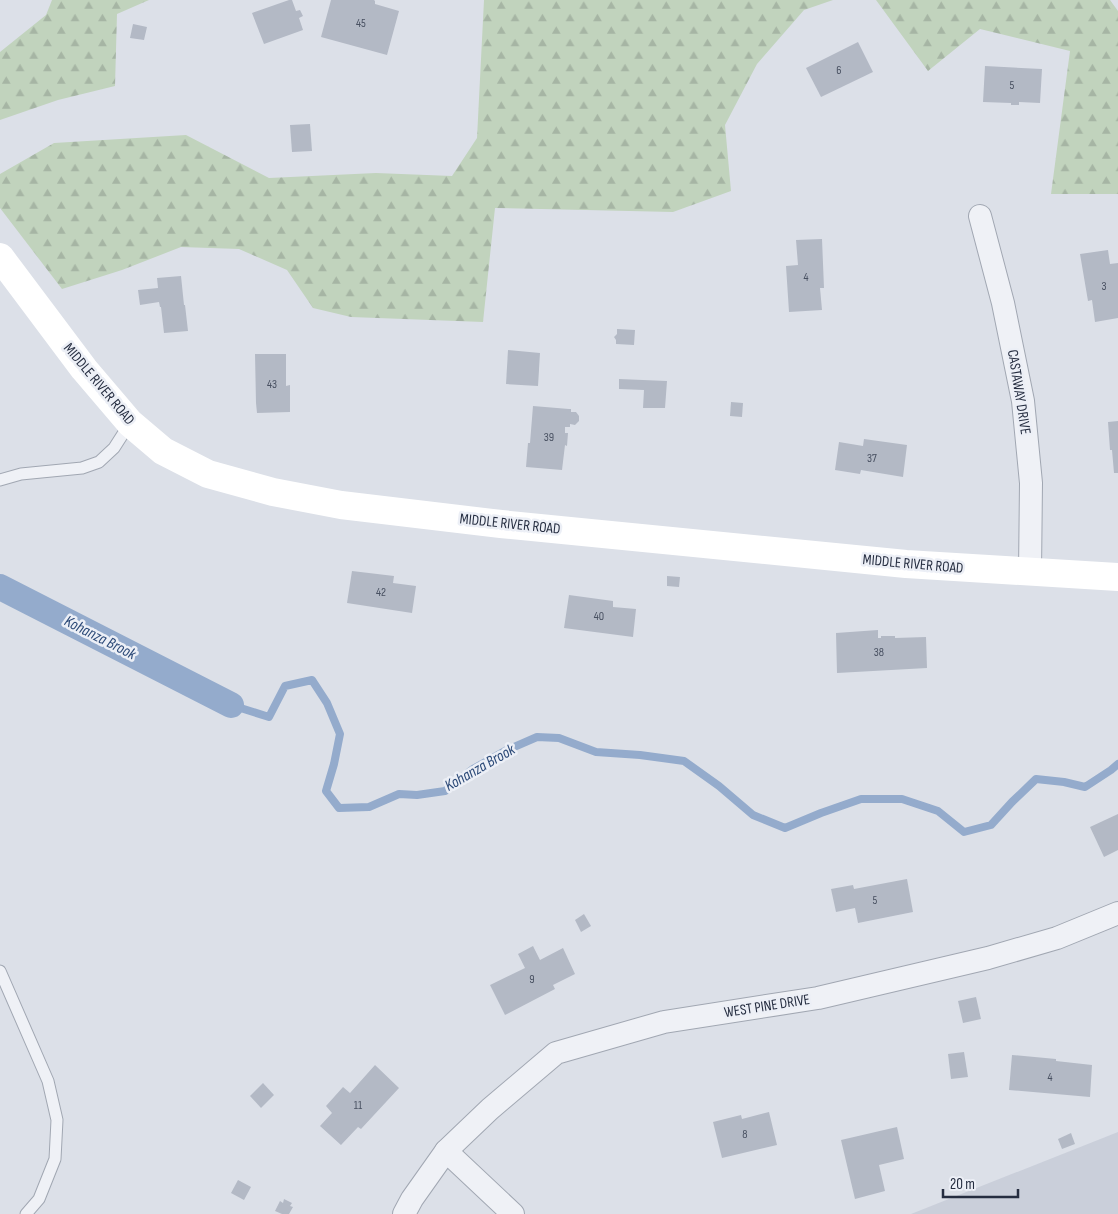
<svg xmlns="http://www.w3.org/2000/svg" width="1118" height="1214" viewBox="0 0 1118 1214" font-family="'Sofia Sans Condensed',sans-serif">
<defs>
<pattern id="forest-firs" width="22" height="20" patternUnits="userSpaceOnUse" patternTransform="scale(1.25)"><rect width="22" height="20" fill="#c1d3bd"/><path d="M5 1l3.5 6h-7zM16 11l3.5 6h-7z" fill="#a6b5a4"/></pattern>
</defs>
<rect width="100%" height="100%" fill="#dce0e8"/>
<!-- built -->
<polygon fill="#cacfda" points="1118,1132 1118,1214 911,1214"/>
<!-- forest -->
<g fill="url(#forest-firs)">
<polygon points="52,0 149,0 117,14 115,86 58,100 0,120 0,52 46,15"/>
<polygon points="484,0 833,0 804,10 757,64 725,125 731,191 673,212 495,208 483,322 351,317 313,308 287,270 239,249 181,247 122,270 62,289 0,208 0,174 54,143 186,135 269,178 376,173 452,176 477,138"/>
<polygon points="876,0 1110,0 1118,11 1118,194 1051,194 1070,51 980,29 928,71"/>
</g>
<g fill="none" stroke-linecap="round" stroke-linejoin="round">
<!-- stream -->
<polyline stroke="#94abcc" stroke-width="8" points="231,705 269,717 285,686 312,680 327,703 340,734 334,764 326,791 339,808 369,807 399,794 417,795 445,791 473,769 505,751 537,737 559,738 596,752 640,755 684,761 719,786 753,815 785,828 821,813 861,799 902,799 938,811 964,832 991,825 1012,802 1036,779 1064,782 1085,787 1111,770 1118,764"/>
<!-- canal -->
<polyline stroke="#94abcc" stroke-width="26" points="0,587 231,705"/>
</g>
<!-- building -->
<g fill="#b3b9c5">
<polygon points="289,0 292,0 296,11 300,10 303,16 299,18 303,30 264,44 252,13"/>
<polygon points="331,0 374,0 375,1 375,4 399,11 387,55 321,37"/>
<polygon points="133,24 147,27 144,40 130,38"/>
<polygon points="858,42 873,72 821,97 806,68"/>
<polygon points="985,66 1042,69 1040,103 1019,102 1019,105 1011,105 1011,103 983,102"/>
<polygon points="310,124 312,151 292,152 290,125"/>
<polygon points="822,239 824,288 820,288 822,310 789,312 786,266 798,265 796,240"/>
<polygon points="1108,250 1110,264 1118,263 1118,318 1095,322 1092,300 1088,301 1080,254"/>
<polygon points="181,276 184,305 185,305 188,331 164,333 161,307 160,307 159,302 140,305 138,290 158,288 157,278"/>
<polygon points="617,329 635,330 634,345 616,344 616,340 614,337 617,334"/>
<polygon points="508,350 540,353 538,386 506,384"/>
<polygon points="255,354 286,354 286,386 290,385 290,412 257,413 256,403"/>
<polygon points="619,379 667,381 665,408 643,408 644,390 619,389"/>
<polygon points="731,402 743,403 742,417 730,416"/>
<polygon points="533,406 569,409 571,409 571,412 576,412 579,416 579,421 575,425 570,424 570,427 565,427 565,433 568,433 567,446 565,445 562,470 526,467 528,443 530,443"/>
<polygon points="1118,421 1118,473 1114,473 1112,450 1110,450 1108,422"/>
<polygon points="864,439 907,445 903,477 861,470 860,474 835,470 839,442 863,446"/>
<polygon points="352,571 394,576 393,583 416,586 412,613 347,603"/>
<polygon points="667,576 680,577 679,587 667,586"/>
<polygon points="569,595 613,601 613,607 636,609 633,637 564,628"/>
<polygon points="878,630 878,638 881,638 881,636 895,636 895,638 926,637 927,668 837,673 836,633"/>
<polygon points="1118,814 1118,850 1104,857 1090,827"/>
<polygon points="907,879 913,912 858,923 855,908 836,912 831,889 853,885 854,889"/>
<polygon points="584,914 591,926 581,932 575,920"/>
<polygon points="533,946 540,960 563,948 575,974 553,985 555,989 505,1015 490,985 525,968 518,954"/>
<polygon points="976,997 981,1019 963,1023 958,1001"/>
<polygon points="964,1052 968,1077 951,1079 948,1054"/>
<polygon points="1012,1055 1056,1059 1056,1061 1092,1065 1090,1097 1009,1090"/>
<polygon points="375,1065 399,1088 361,1129 358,1127 341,1145 320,1126 332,1113 326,1106 343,1087 350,1093"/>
<polygon points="263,1083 274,1095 261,1108 250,1096"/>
<polygon points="769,1112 777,1145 722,1158 713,1122 741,1115 742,1119"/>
<polygon points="897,1127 904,1159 879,1165 885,1191 855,1199 841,1140"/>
<polygon points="1071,1133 1075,1144 1062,1149 1058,1139"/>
<polygon points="238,1180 251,1187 244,1200 231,1193"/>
<polygon points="284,1199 292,1203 290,1206 293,1207 289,1214 282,1214 275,1211 280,1201 283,1203"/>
</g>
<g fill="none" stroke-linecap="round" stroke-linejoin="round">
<!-- service casing -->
<g stroke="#a1a7b2" stroke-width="13">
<g id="service">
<polyline points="0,480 21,474 82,468 99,462 114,448 130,423"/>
<polyline points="0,971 48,1081 57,1120 55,1159 39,1199 26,1214"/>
</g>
</g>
<!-- minor casing -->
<g stroke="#a1a7b2" stroke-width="24">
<g id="minor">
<polyline points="980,216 1003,303 1023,401 1031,483 1030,572"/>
<polyline points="446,1151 490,1109 556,1053 664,1022 818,998 988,958 1057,938 1118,913"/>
<polyline points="404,1214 412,1199 446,1151 513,1214"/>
</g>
</g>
<!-- service -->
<use href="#service" stroke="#eff1f6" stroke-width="11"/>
<!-- minor -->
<use href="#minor" stroke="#eff1f6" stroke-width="22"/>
<!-- secondary -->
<polyline stroke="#fff" stroke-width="28" points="0,257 84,369 130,423 163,451 208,474 273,492 341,505 501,524 906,564 1118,577"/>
</g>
<g text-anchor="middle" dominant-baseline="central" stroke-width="5" stroke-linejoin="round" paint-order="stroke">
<!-- number labels -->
<g font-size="12" fill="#485061">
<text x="361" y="23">45</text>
<text x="839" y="70">6</text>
<text x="1012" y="85">5</text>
<text x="806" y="277">4</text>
<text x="1104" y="286">3</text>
<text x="272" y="384">43</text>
<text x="549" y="437">39</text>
<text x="872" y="458">37</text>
<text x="381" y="592">42</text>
<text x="599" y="616">40</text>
<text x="879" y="652">38</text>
<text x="875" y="900">5</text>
<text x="532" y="979">9</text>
<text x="1050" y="1077">4</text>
<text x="358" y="1105">11</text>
<text x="745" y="1134">8</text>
</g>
<!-- street labels -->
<g font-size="15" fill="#252d40" stroke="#eceff6">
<text transform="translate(99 384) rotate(50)">MIDDLE RIVER ROAD</text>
<text transform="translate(1019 392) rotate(81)">CASTAWAY DRIVE</text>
<text transform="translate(510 524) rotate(6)">MIDDLE RIVER ROAD</text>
<text transform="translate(913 564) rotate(5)">MIDDLE RIVER ROAD</text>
<text transform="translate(767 1006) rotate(-9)">WEST PINE DRIVE</text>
</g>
<!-- water labels -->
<g font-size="16" font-style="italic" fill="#2b4977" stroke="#eceff6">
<text transform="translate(100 638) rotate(27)">Kohanza Brook</text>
<text transform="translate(480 768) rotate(-30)">Kohanza Brook</text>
</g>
</g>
<!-- scale -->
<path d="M943 1189v8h75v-8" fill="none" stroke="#252d40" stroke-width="2.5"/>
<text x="950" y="1189" font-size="15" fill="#252d40" stroke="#eceff6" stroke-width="4" paint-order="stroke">20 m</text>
</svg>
